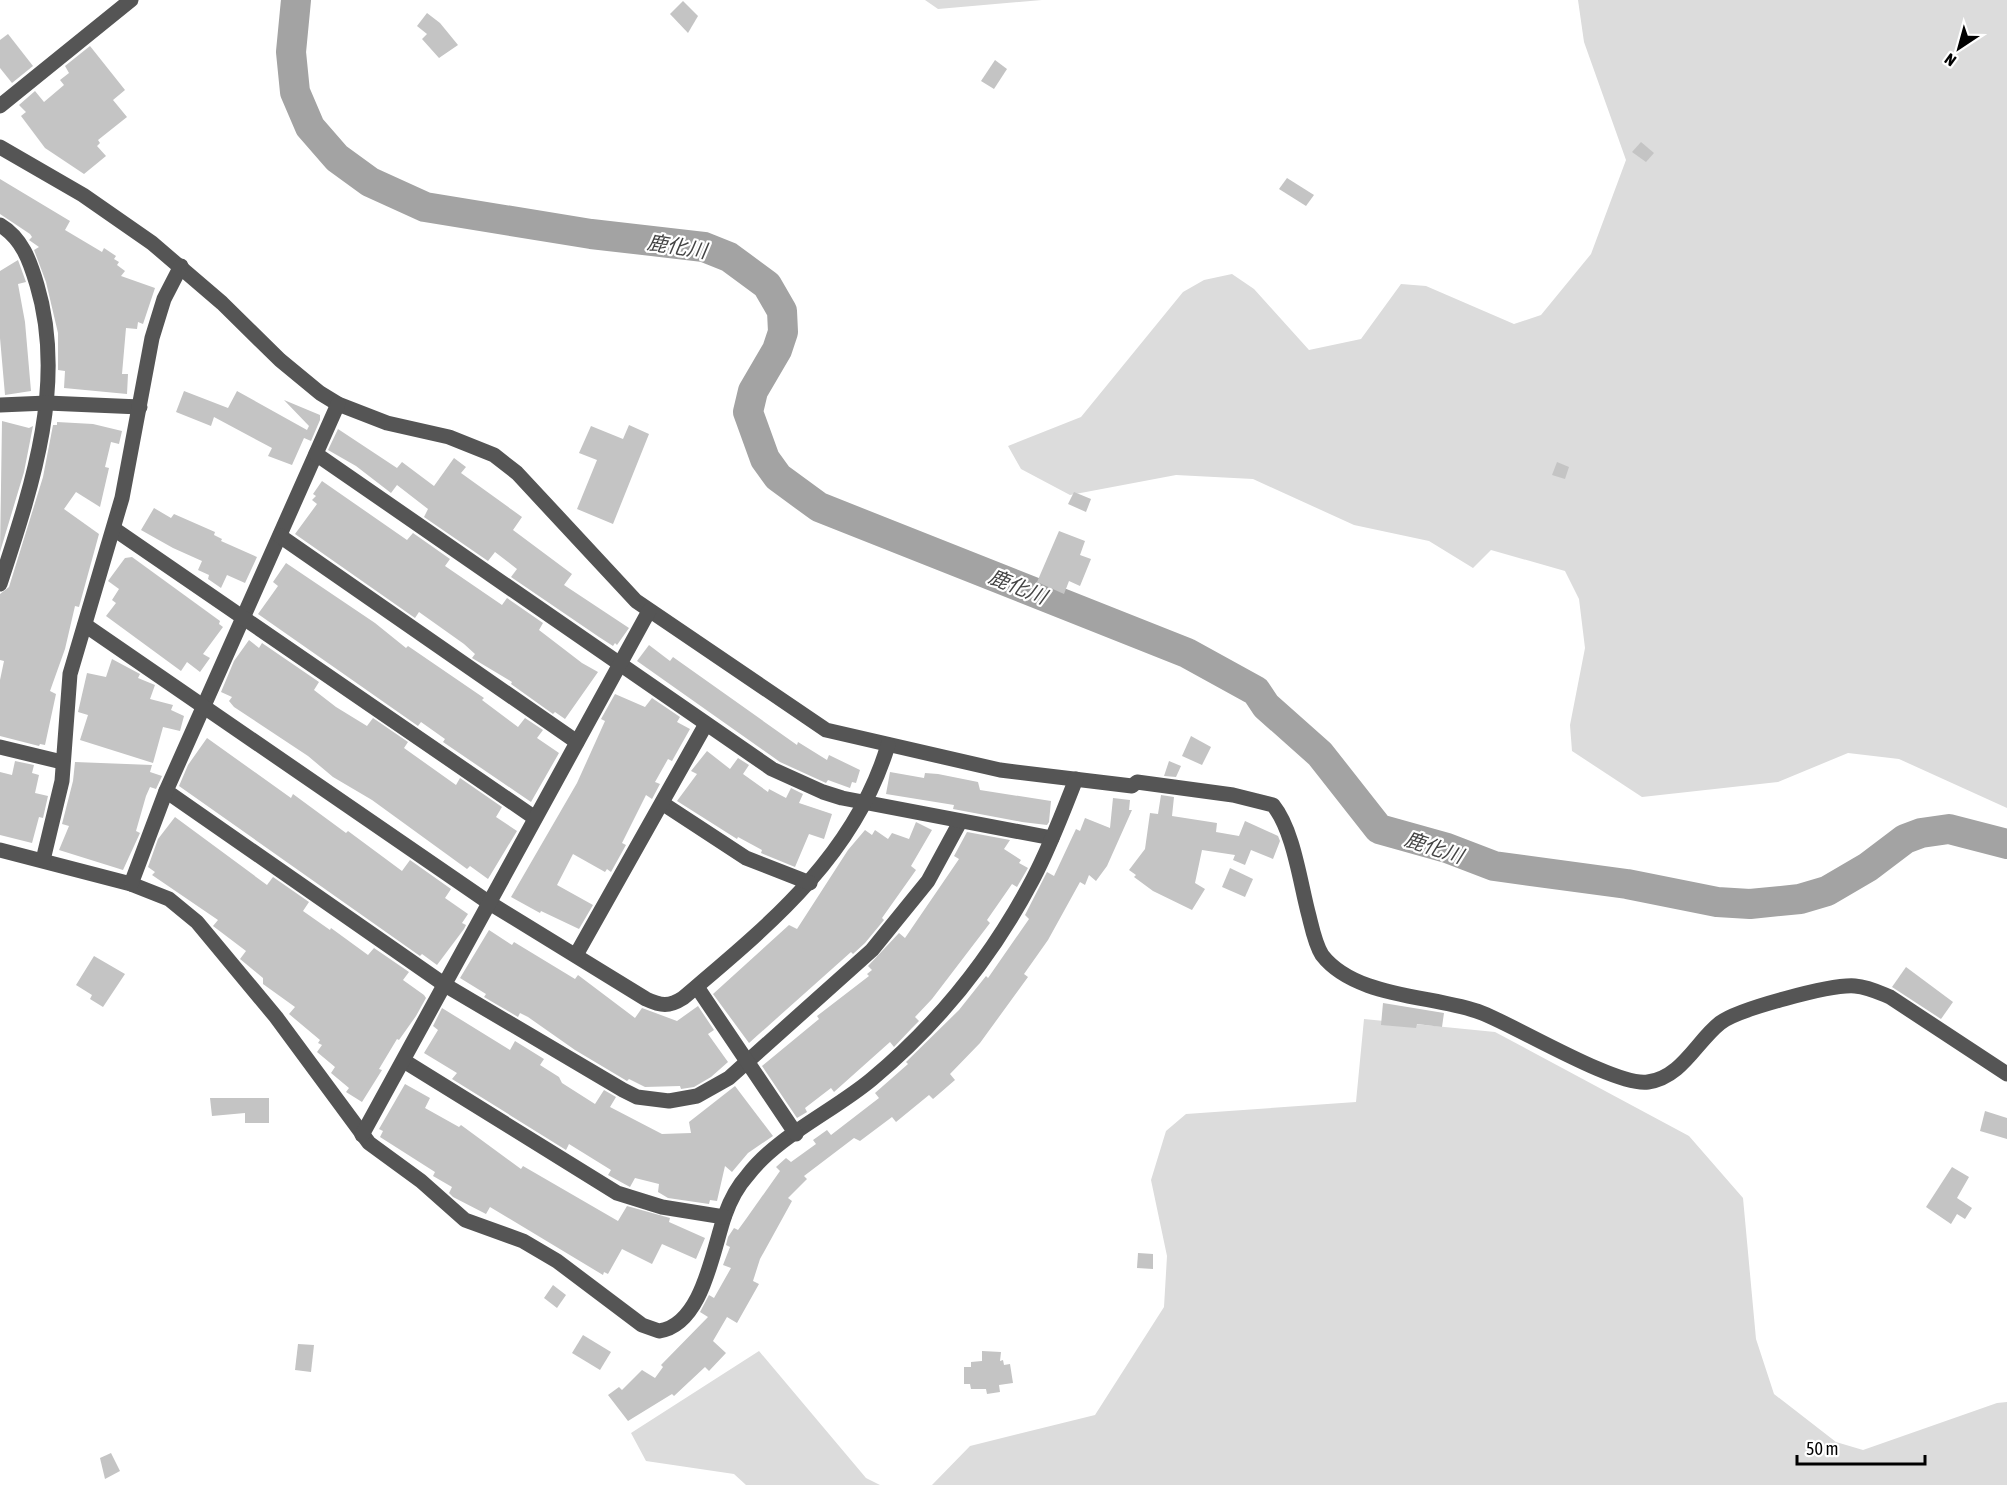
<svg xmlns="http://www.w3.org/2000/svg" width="2007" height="1485" viewBox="0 0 2007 1485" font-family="'Asap Condensed','Noto Sans JP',sans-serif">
<rect width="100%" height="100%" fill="#fff"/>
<!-- green -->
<g fill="#dcdcdc">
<polygon points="925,0 1042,0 938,9"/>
<polygon points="1578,0 2007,0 2007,808 1899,759 1848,753 1778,782 1642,797 1572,751 1570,725 1585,648 1579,599 1565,571 1491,550 1473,568 1429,541 1354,525 1253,479 1176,475 1070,495 1021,469 1008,446 1081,417 1183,292 1204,280 1232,274 1254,289 1309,350 1361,339 1401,284 1426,286 1514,324 1541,315 1591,254 1626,160 1584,42"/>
<polygon points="1364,1019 1495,1032 1689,1136 1743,1198 1756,1339 1774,1394 1836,1442 1863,1450 1997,1403 2007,1402 2007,1485 932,1485 970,1446 1095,1415 1164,1307 1167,1256 1151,1180 1166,1131 1186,1114 1356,1102"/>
<polygon points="759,1351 866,1478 880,1485 746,1485 734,1474 646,1461 631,1433"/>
</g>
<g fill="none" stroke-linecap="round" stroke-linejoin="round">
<!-- river -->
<polyline stroke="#a3a3a3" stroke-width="30" points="296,0 291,52 295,92 310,127 337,158 370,182 425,207 591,234 704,247 729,257 767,285 782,311 783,332 777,350 753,391 748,412 765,459 778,477 819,507 1187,653 1256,691 1266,706 1320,754 1379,829 1447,848 1494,866 1627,884 1717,902 1750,904 1800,899 1827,891 1868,867 1905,839 1921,833 1949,829 2007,844"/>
</g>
<!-- building -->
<g fill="#c4c4c4">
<polygon points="683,1 698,16 688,33 670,14"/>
<polygon points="427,13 440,23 458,45 439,58 422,39 427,34 417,26"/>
<polygon points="8,34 33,66 12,83 0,68 0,40"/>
<polygon points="90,46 125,90 113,100 127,117 98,140 100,143 97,146 106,156 84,174 45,148 21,116 26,112 19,105 35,91 44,102 64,85 60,80 69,73 65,66"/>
<polygon points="995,60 1007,69 994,89 981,81"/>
<polygon points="1641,142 1654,153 1646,162 1632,152"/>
<polygon points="1287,178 1314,195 1306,206 1279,189"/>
<polygon points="0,179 70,221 65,230 102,252 104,248 116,256 114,259 119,262 117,265 125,271 121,276 155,288 143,324 138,322 137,329 126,328 122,374 128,374 127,394 64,388 65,371 58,370 58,333 46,282 34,250 39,247 29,240 32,237 30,234 0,214"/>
<polygon points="18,260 26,282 18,284 25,322 31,391 5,395 0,338 0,271"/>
<polygon points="184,391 228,408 237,391 307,430 309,426 284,400 320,415 320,420 311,441 304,438 292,465 268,456 272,448 214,417 211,426 176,412"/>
<polygon points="2,421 29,428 33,426 24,472 0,552"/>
<polygon points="57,422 93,424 122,431 119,444 111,442 105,467 109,468 100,507 76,492 64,509 99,534 79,607 75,606 65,649 50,691 56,694 45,745 40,744 39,746 0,736 0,680 4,661 0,660 0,594 9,587 43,477 53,425 57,425"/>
<polygon points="629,425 649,434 613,524 577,509 597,460 579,453 591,426 623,439"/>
<polygon points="338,429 397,468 402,462 434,486 454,458 466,467 461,473 522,517 513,530 572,574 564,585 629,628 617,645 615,643 613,646 599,637 511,577 517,569 495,552 488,561 424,517 428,509 397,485 391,493 356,466 328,450"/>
<polygon points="1557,462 1569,467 1565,479 1552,475"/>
<polygon points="322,481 407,540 413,533 450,559 445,566 502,605 507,598 543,623 539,630 582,663 598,672 565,719 555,712 553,714 511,684 512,682 472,658 475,654 464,644 419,612 415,618 295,534 317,504 312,500 316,496 313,494"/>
<polygon points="1074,492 1091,499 1086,512 1068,504"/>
<polygon points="154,508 171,518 174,514 215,532 214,535 222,539 221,541 257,557 245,583 227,575 221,588 208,579 209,575 198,570 202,561 173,548 141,530"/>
<polygon points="1059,531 1085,541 1080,555 1091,559 1080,586 1069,581 1064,594 1037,582"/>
<polygon points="132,557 220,621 219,624 223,627 203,654 210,658 200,672 187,662 181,671 106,616 116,603 112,600 119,589 108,581 125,558"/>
<polygon points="286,563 375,623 406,648 408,646 484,698 482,700 518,727 525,718 543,730 537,738 559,753 531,802 443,742 445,739 421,722 418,726 258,614 278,586 273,582"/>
<polygon points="249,640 259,648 262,643 319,682 314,690 336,707 367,726 373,718 408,742 404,748 456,785 460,778 502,807 496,817 517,831 488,879 470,866 467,869 372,800 333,777 308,756 234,707 229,701 232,697 221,692 234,661"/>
<polygon points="649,645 670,661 673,657 797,745 798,742 827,760 829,755 860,770 856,783 852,782 850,788 828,780 826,783 780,762 637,661"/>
<polygon points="112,659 140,674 138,678 155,685 150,699 173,705 171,710 184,716 180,731 163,727 153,763 80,740 88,715 78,712 87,673 106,677"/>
<polygon points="615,694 645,707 652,698 680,717 677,722 690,729 672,761 668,759 655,782 660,784 652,799 646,795 622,843 626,845 611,872 607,869 605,872 573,854 557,885 593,905 579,929 541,911 540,913 511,897 577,783 605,721 601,719"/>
<polygon points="1191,736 1211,747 1202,765 1182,756"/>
<polygon points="207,738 291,798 293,794 346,833 348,831 402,871 410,860 451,889 445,898 468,914 462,923 466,925 464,929 437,965 422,954 420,956 179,786 188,765"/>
<polygon points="707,751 730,769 738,758 749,765 743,774 768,792 769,789 786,798 791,788 803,794 799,803 832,814 824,839 809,834 795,867 761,853 762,850 738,837 737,839 677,801 697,774 691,771"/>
<polygon points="15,761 34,765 32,773 39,775 35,793 48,796 43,818 39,817 32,843 0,835 0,772 12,775"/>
<polygon points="1169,761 1181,766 1176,777 1164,776"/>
<polygon points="75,762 152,765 150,772 162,776 156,789 150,787 146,796 136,831 140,833 123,870 59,850 69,826 62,824 73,781"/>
<polygon points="890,772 924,778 925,773 938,774 978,782 980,790 1051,801 1049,822 1047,825 1022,822 953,809 954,805 886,794"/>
<polygon points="1161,795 1174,797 1172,816 1217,823 1216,832 1239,836 1245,821 1278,836 1280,841 1273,859 1251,850 1245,865 1233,860 1235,855 1202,850 1195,883 1205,889 1192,910 1153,891 1134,877 1136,875 1129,870 1145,849 1150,813 1158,814"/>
<polygon points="1113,798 1130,800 1129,810 1132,810 1107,866 1096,881 1089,875 1085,885 1080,882 1048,940 1024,974 1028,977 980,1043 950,1074 955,1080 933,1099 929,1095 896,1122 892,1117 860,1141 854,1138 804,1176 807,1179 788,1198 792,1201 760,1259 753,1281 759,1284 737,1323 727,1317 713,1341 726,1353 709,1371 705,1367 674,1396 672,1394 628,1421 608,1395 619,1387 622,1390 642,1370 655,1378 663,1367 661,1365 708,1317 700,1312 709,1295 714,1298 731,1268 723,1265 730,1247 726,1245 728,1237 734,1228 738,1230 746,1219 780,1171 776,1167 786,1158 791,1162 816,1144 813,1140 827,1130 831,1135 879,1098 875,1093 908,1064 906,1062 959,1010 986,976 988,978 1029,919 1025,915 1047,872 1054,876 1076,829 1080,831 1085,818 1110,828"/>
<polygon points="175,817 267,885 273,877 309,902 303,911 330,930 331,928 368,955 374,948 409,972 403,980 424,995 426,998 416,1016 399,1040 397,1039 379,1069 382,1070 362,1102 346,1092 349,1088 331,1073 335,1067 317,1052 322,1045 318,1043 320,1040 289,1014 295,1007 263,984 263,978 240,959 246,951 213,926 218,920 152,875 155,872 148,867 158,839"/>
<polygon points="916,822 932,830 911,866 916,870 882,918 884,920 865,943 853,954 851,952 749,1043 713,994 789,925 797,929 848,850 865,830 872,835 875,830 888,839 892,833 909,839"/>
<polygon points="967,832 1010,840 1004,849 1021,860 1019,863 1028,868 1017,887 1012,884 987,920 990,923 932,999 915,1017 919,1021 912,1028 894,1047 890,1042 834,1092 831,1088 805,1108 807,1112 797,1118 762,1066 819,1019 817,1016 869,976 867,974 872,970 868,966 899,933 905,938 959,859 954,856"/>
<polygon points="1230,868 1253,879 1245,897 1222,887"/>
<polygon points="489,930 512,945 514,942 575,979 578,975 635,1018 642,1008 677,1021 698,1006 714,1030 708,1034 728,1062 711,1077 694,1087 681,1089 680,1086 645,1087 629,1079 627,1081 575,1050 528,1017 520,1013 518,1017 484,997 486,994 460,978"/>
<polygon points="94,956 125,974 103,1007 90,999 92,995 76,985"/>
<polygon points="1906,967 1953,1002 1941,1019 1892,987"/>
<polygon points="1383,1003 1444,1013 1442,1027 1417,1024 1416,1028 1381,1025"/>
<polygon points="442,1008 510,1050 515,1041 544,1059 540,1065 559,1077 562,1083 595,1104 604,1090 616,1097 610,1107 662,1134 691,1133 689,1122 735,1086 773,1136 748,1153 732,1172 725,1166 717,1201 710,1200 709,1204 668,1198 658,1192 659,1184 635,1178 630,1187 608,1175 611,1170 569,1144 566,1150 452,1079 457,1073 424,1053 438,1030 433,1026"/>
<polygon points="405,1084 430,1098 425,1108 459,1127 461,1125 521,1169 523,1166 618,1221 627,1206 670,1218 669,1222 705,1238 696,1259 662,1244 652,1264 622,1249 608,1274 604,1272 603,1275 490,1207 486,1214 453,1197 449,1193 452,1187 433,1176 435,1172 380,1137 383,1131 379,1129"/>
<polygon points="210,1098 269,1098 269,1123 245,1123 245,1113 212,1116"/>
<polygon points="1985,1111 2007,1118 2007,1139 1980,1131"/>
<polygon points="1952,1167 1969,1177 1957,1198 1972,1208 1965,1219 1957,1214 1951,1224 1926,1207"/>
<polygon points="1138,1253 1153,1254 1153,1269 1137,1268"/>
<polygon points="553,1285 566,1295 557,1308 544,1298"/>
<polygon points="583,1335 611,1352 600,1370 572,1353"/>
<polygon points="298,1344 314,1345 311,1372 295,1370"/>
<polygon points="982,1351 1001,1352 1000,1361 1003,1360 1004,1365 1010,1364 1013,1383 999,1385 1000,1392 987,1394 986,1389 971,1389 970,1384 964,1384 964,1367 971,1367 971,1362 982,1361"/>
<polygon points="111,1453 120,1471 105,1479 100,1458"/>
</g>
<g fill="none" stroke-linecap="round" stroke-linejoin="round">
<!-- minor -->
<g stroke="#555" stroke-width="15">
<polyline points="0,106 131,0"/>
<path d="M0,147L83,195L152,243L222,303L280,360L320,393L338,404L387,423L449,437L494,455L517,473L636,601L826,730L1000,770L1132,786L1137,782L1233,795L1273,805C1294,831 1300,883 1309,916C1312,928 1315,944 1322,955C1356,999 1436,995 1482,1013C1518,1027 1617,1087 1648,1082C1682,1077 1696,1042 1720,1023C1738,1009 1832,984 1855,986C1868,987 1878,992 1890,997L2007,1074"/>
<path d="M0,225C22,238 30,261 37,285C67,385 31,489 0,584"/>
<polyline points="338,404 166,791 445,985 623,1090 637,1097 669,1101 697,1096 729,1078 872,950 928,881 960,822"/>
<polyline points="0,405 47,403 140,407"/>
<polyline points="316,454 772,769 823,792 842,798 1052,838"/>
<polyline points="114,529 535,818"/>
<polyline points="280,536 577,742"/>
<path d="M85,625L488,902L646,999C661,1006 669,1007 683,998C768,926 855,856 888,745"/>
<polyline points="0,747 62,762"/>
<polyline points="662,803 746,858 810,883"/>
<path d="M0,850L131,884L169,899L197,922L276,1017L369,1143L421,1181L465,1220L523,1241L557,1261L642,1325L659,1331C703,1325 713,1248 725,1215C730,1201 737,1187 747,1176C777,1136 834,1111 872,1079C938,1024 993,955 1033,879C1050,847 1063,812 1076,779"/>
<polyline points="43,860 62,781 70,674 122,498 152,338 164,299 181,266"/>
<polyline points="131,884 166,791"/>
<polyline points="576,955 706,724"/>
<polyline points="697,987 796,1134"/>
<polyline points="404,1061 617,1193 662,1207 724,1217"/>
<polyline points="362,1135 649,611"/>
</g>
</g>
<g text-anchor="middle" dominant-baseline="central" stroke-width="4.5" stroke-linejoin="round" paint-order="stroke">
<!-- water labels -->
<g font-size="20" font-style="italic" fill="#444" stroke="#fff">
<text transform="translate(677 246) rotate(9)">鹿化川</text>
<text transform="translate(1018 586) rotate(22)">鹿化川</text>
<text transform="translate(1434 847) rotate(18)">鹿化川</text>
</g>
</g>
<!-- north arrow -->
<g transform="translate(1959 48) rotate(216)" stroke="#ffffff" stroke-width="4.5" paint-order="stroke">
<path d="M0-4.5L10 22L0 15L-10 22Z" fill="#000000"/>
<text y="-9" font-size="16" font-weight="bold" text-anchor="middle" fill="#000000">N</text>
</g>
<!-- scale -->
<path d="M1797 1455v9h128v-9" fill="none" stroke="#000000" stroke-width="3"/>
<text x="1806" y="1455" font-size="18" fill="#000000" stroke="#ffffff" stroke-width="4.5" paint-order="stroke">50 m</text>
</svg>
